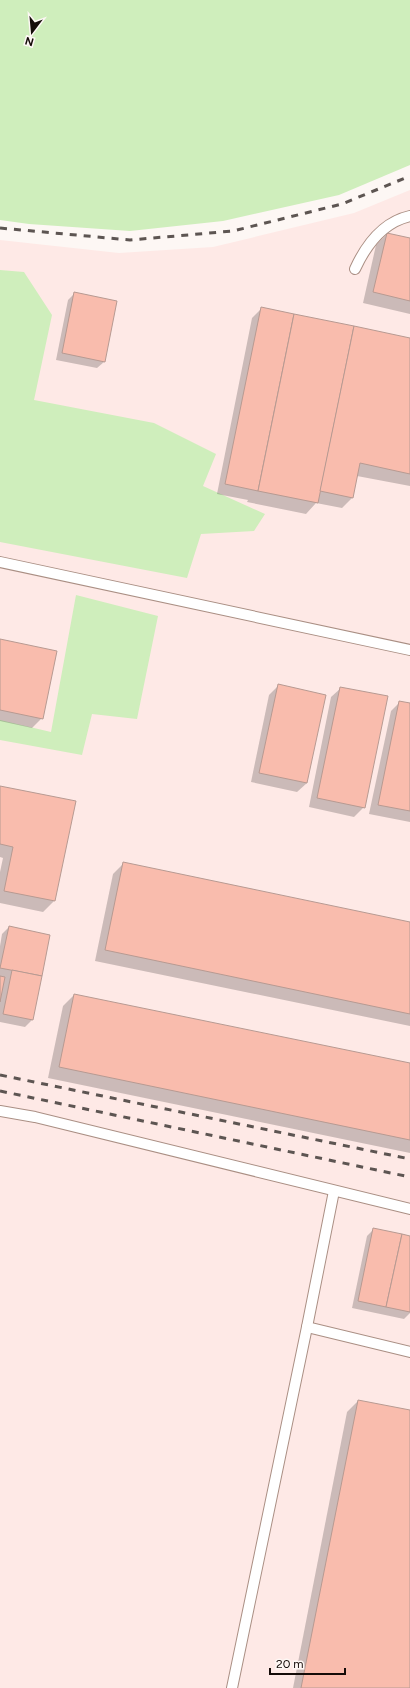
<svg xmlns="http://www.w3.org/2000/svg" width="410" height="1688" viewBox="0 0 410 1688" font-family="Figtree,sans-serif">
<rect width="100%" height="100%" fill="#fdf7f4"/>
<!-- industrial -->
<polygon fill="#fee9e6" points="410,190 410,1688 0,1688 0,240 119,253 213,247 354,213"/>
<!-- green -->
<g fill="#cfeebc">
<polygon points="0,0 410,0 410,165 339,195 223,221 130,231 29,224 0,220"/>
<polygon points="0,270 24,272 52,315 34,400 154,423 216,454 203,486 265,514 254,531 201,534 187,578 0,542"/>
<polygon points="76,595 158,616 137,719 92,714 82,755 0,740 0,720 51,732"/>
</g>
<!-- shadow -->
<g fill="#0003">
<polygon points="387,234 410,239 410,314 363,303 376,245"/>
<polygon points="75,293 104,362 97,368 56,360 68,300"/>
<polygon points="262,308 410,339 410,486 357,476 353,497 342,508 316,503 306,514 247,502 248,500 217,494 252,318"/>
<polygon points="0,640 42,718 32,728 0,721"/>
<polygon points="278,686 307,783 297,792 251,782 269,695"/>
<polygon points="341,688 364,807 354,817 309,807 331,697"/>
<polygon points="400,702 410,704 410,822 369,814 391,711"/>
<polygon points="0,787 74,802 54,901 43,912 0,903 0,872 3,858 0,857"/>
<polygon points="124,863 410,923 410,1026 95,961 113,874"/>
<polygon points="9,927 49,936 32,1020 25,1027 0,1022 0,946 2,934"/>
<polygon points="74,995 410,1064 410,1153 48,1078 63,1006"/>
<polygon points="374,1229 410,1237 410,1313 404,1319 352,1308 367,1236"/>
<polygon points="358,1401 410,1411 410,1688 293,1688 347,1412"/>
</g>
<!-- building -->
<g fill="#f9bcad" stroke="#b79a92">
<polygon points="387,233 410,238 410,301 373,292"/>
<polygon points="74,292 117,301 105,362 62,353"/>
<polygon points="261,307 294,314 258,491 225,484"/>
<polygon points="294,314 354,326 318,503 258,491"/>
<polygon points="354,326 410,338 410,474 360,463 353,498 320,491"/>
<polygon points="0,639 57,651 43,719 0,710"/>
<polygon points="278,684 326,695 307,783 259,773"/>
<polygon points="340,687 388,696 365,808 317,798"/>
<polygon points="399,701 410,703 410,811 378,805"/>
<polygon points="0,786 76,801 55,901 4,891 13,847 0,844"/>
<polygon points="123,862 410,922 410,1014 105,950"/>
<polygon points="9,926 50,935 42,976 0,968"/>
<polygon points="12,970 42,976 33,1020 3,1014"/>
<polygon points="0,976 5,977 0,1002"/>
<polygon points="74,994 410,1063 410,1140 59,1067"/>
<polygon points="373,1228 402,1234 386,1307 358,1301"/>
<polygon points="402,1234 410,1236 410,1312 386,1307"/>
<polygon points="358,1400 410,1410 410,1688 301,1688"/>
</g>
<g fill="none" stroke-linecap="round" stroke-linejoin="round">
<!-- service casing -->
<g stroke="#aa8f84" stroke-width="12">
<g id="service">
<path d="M355,269C366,245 383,222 410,216"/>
<polyline points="0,562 410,650"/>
<polyline points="0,1111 35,1117 410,1209"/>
<polyline points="307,1327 334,1191"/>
<polyline points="232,1688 307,1327 410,1352"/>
</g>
</g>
<!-- service -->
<use href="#service" stroke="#fff" stroke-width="10"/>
<!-- rail -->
<g stroke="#5d5552" stroke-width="3" stroke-dasharray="7 7" stroke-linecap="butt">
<polyline points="0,228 130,240 233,231 342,204 410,176"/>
<polyline points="0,1075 410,1159"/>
<polyline points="0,1091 410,1177"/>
</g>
</g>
<!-- north arrow -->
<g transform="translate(32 32) rotate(196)" stroke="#fdf7f4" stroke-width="3" paint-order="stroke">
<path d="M0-3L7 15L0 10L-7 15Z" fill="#140b08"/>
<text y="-6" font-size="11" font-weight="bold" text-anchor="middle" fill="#140b08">N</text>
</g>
<!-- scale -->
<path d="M270 1668v6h75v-6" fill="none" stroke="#140b08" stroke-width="2"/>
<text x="276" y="1668" font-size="12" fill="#140b08" stroke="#fdf7f4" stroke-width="3" paint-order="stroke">20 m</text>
</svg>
